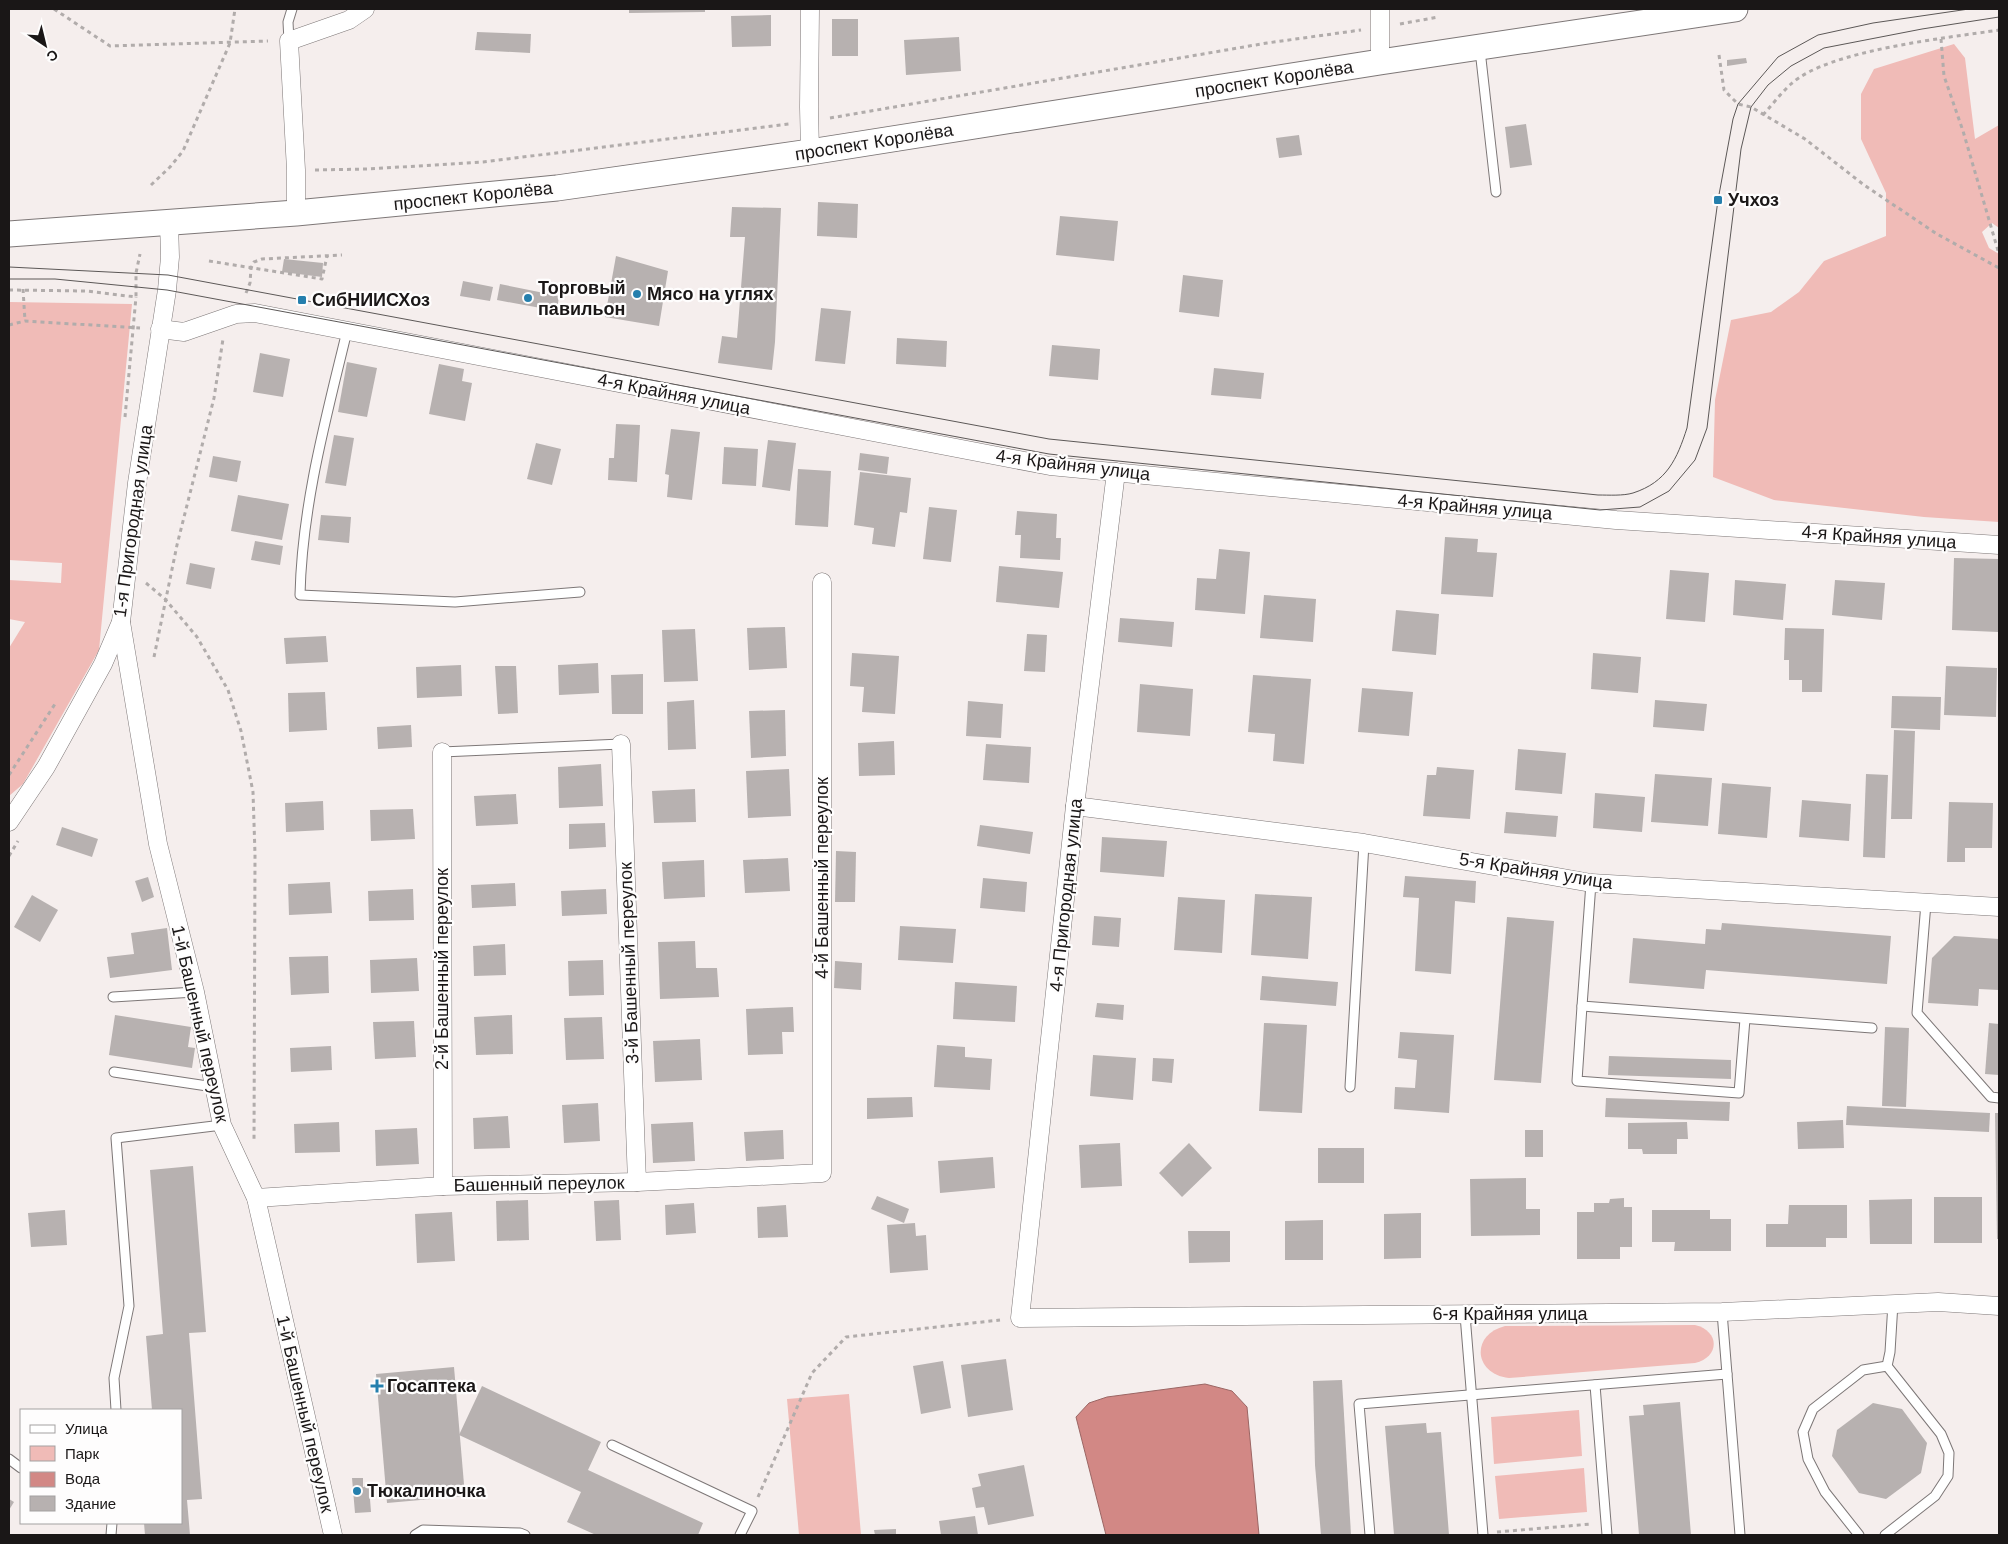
<svg xmlns="http://www.w3.org/2000/svg" width="2008" height="1544" viewBox="0 0 2008 1544" font-family="Helvetica,sans-serif">
<rect width="100%" height="100%" fill="#f5eeed"/>
<!-- green -->
<g fill="#f0bbb7">
<polygon points="1954,44 1965,58 1975,139 1999,125 1999,228 1992,223 1982,232 1989,248 1999,254 1999,522 1924,517 1774,500 1713,477 1715,400 1731,320 1771,312 1799,292 1824,261 1886,236 1886,193 1861,139 1861,94 1874,69"/>
<polygon points="9,302 132,304 99,650 23,784 9,796 9,648 25,622 9,619 9,580 61,583 62,563 9,560"/>
<path d="M1695,1325C1720,1331 1720,1357 1695,1363L1509,1378C1474,1374 1470,1335 1505,1326Z"/>
<polygon points="849,1394 861,1535 799,1535 787,1399"/>
<polygon points="1579,1410 1582,1456 1494,1464 1491,1417"/>
<polygon points="1584,1468 1587,1512 1499,1519 1495,1476"/>
</g>
<!-- water -->
<polygon fill="#d28885" stroke="#9b6664" points="1205,1384 1232,1391 1247,1407 1259,1535 1106,1535 1076,1417 1089,1403 1107,1397"/>
<!-- building -->
<g fill="#b7b1b0">
<polygon points="629,9 705,9 705,12 629,13"/>
<polygon points="771,15 771,46 732,47 731,16"/>
<rect x="832" y="19" width="26" height="37"/>
<polygon points="477,32 531,34 530,53 475,50"/>
<polygon points="959,37 961,71 906,75 904,40"/>
<polygon points="1746,58 1747,63 1727,66 1727,60"/>
<polygon points="1526,124 1532,165 1510,168 1505,127"/>
<polygon points="1299,135 1302,155 1279,158 1276,138"/>
<polygon points="818,202 858,204 857,238 817,236"/>
<polygon points="732,207 781,208 775,342 772,370 718,363 722,336 737,338 745,237 730,237"/>
<polygon points="1060,216 1118,221 1114,261 1056,255"/>
<polygon points="616,256 668,271 659,326 605,317"/>
<polygon points="284,259 323,263 322,277 282,272"/>
<polygon points="1183,275 1223,280 1219,317 1179,312"/>
<polygon points="463,281 493,287 490,301 460,296"/>
<polygon points="500,284 559,296 557,311 497,300"/>
<polygon points="821,308 851,311 845,364 815,361"/>
<polygon points="897,338 947,341 946,367 896,364"/>
<polygon points="1052,345 1100,349 1098,380 1049,376"/>
<polygon points="260,353 290,359 283,397 253,392"/>
<polygon points="347,362 377,368 367,417 338,412"/>
<polygon points="439,364 464,369 462,381 472,383 465,421 429,414"/>
<polygon points="1214,368 1264,373 1261,399 1211,395"/>
<polygon points="616,424 640,425 637,482 608,480 609,458 614,458"/>
<polygon points="671,429 700,432 692,500 667,497 669,475 665,474"/>
<polygon points="334,435 354,438 346,486 325,483"/>
<polygon points="768,440 796,443 790,491 762,487"/>
<polygon points="536,443 561,449 552,485 527,479"/>
<polygon points="724,447 758,449 756,486 722,484"/>
<polygon points="860,453 889,457 887,474 858,470"/>
<polygon points="213,456 241,461 237,482 209,477"/>
<polygon points="798,469 831,471 828,527 795,525"/>
<polygon points="860,472 911,478 907,513 900,512 895,547 872,544 874,528 854,525"/>
<polygon points="238,495 289,504 282,540 231,531"/>
<polygon points="929,507 957,510 951,562 923,559"/>
<polygon points="1017,511 1057,514 1056,538 1061,538 1060,560 1020,558 1021,535 1015,535"/>
<polygon points="321,515 351,517 349,543 318,540"/>
<polygon points="1445,537 1478,539 1477,552 1497,553 1493,597 1441,594"/>
<polygon points="255,541 283,546 280,565 251,560"/>
<polygon points="1219,549 1250,552 1245,614 1195,610 1197,578 1216,579"/>
<polygon points="1954,558 1999,559 1998,632 1952,630"/>
<polygon points="190,563 215,568 211,589 186,584"/>
<polygon points="999,566 1063,572 1059,608 996,602"/>
<polygon points="1670,570 1709,573 1705,622 1666,619"/>
<polygon points="1735,580 1786,584 1783,620 1733,615"/>
<polygon points="1835,580 1885,583 1882,620 1832,615"/>
<polygon points="1264,595 1316,599 1313,642 1260,638"/>
<polygon points="1396,610 1439,614 1436,655 1392,651"/>
<polygon points="1120,618 1174,622 1172,647 1118,642"/>
<polygon points="785,627 787,668 749,670 747,628"/>
<polygon points="1785,628 1824,629 1822,692 1802,692 1802,680 1789,680 1789,660 1784,660"/>
<polygon points="695,629 698,681 664,682 662,630"/>
<polygon points="1027,634 1047,635 1045,672 1024,671"/>
<polygon points="326,636 328,662 286,664 284,638"/>
<polygon points="852,653 899,656 895,714 862,712 864,687 850,686"/>
<polygon points="1593,653 1641,657 1638,693 1591,689"/>
<polygon points="598,663 599,693 559,695 558,665"/>
<polygon points="461,665 462,696 417,698 416,667"/>
<polygon points="495,666 516,666 518,713 498,714"/>
<polygon points="1946,666 1997,668 1996,717 1944,715"/>
<polygon points="643,674 643,714 612,714 611,675"/>
<polygon points="1253,675 1311,679 1304,764 1273,761 1275,734 1248,732"/>
<polygon points="1140,684 1193,689 1190,736 1137,732"/>
<polygon points="1362,688 1413,692 1409,736 1358,732"/>
<polygon points="325,692 327,730 289,732 288,693"/>
<polygon points="1892,696 1941,697 1940,730 1891,728"/>
<polygon points="694,700 696,749 668,750 667,702"/>
<polygon points="1655,700 1707,704 1704,731 1653,727"/>
<polygon points="968,701 1003,704 1001,738 966,736"/>
<polygon points="785,710 786,756 751,758 749,711"/>
<polygon points="411,725 412,747 378,749 377,727"/>
<polygon points="1894,730 1915,731 1912,819 1891,819"/>
<polygon points="894,741 895,775 859,776 858,743"/>
<polygon points="986,744 1031,747 1029,783 983,780"/>
<polygon points="1518,749 1566,753 1562,794 1515,790"/>
<polygon points="601,764 603,806 559,808 558,767"/>
<polygon points="1437,767 1474,770 1470,819 1423,816 1427,775 1436,775"/>
<polygon points="789,769 791,816 748,818 746,771"/>
<polygon points="1655,774 1712,778 1708,826 1651,822"/>
<polygon points="1866,774 1888,775 1885,858 1863,857"/>
<polygon points="1722,783 1771,787 1767,838 1718,834"/>
<polygon points="695,789 696,822 654,823 652,791"/>
<polygon points="1595,793 1645,797 1642,832 1593,828"/>
<polygon points="516,794 518,824 476,826 474,796"/>
<polygon points="1802,800 1851,804 1849,841 1799,837"/>
<polygon points="323,801 324,830 286,832 285,803"/>
<polygon points="1949,802 1993,803 1992,848 1965,848 1965,862 1947,862"/>
<polygon points="413,809 415,839 371,841 370,810"/>
<polygon points="1506,812 1558,816 1556,837 1504,833"/>
<polygon points="605,823 606,847 569,849 569,824"/>
<polygon points="980,825 1033,832 1030,854 977,846"/>
<polygon points="62,827 98,839 92,857 56,845"/>
<polygon points="1102,837 1167,841 1164,877 1100,872"/>
<polygon points="836,851 856,852 855,902 835,902"/>
<polygon points="788,858 790,891 745,893 743,860"/>
<polygon points="704,860 705,897 664,899 662,862"/>
<polygon points="1405,876 1476,881 1475,903 1455,901 1451,974 1415,971 1419,898 1403,897"/>
<polygon points="148,877 154,897 142,902 135,881"/>
<polygon points="983,878 1027,882 1025,912 980,908"/>
<polygon points="330,882 332,913 289,915 288,884"/>
<polygon points="515,883 516,906 472,908 471,885"/>
<polygon points="413,889 414,920 369,921 368,891"/>
<polygon points="606,889 607,914 562,916 561,891"/>
<polygon points="1255,894 1312,897 1308,959 1251,955"/>
<polygon points="32,895 58,910 40,942 14,927"/>
<polygon points="1178,897 1225,900 1222,953 1174,950"/>
<polygon points="1094,916 1121,918 1119,947 1092,945"/>
<polygon points="1507,917 1554,921 1541,1083 1494,1080"/>
<polygon points="1722,923 1891,936 1887,984 1706,970 1704,989 1629,983 1633,938 1705,944 1706,929 1721,930"/>
<polygon points="900,926 956,929 953,963 898,960"/>
<polygon points="167,928 172,970 110,978 107,957 134,954 131,933"/>
<polygon points="1954,936 1999,939 1999,990 1979,989 1978,1006 1928,1003 1932,958"/>
<polygon points="695,941 696,968 717,968 719,997 660,999 658,942"/>
<polygon points="505,944 506,975 474,976 473,946"/>
<polygon points="328,956 329,993 291,995 289,957"/>
<polygon points="417,958 419,991 371,993 370,960"/>
<polygon points="603,960 604,995 569,996 568,961"/>
<polygon points="835,961 862,963 861,990 834,988"/>
<polygon points="1262,976 1338,982 1336,1006 1260,1000"/>
<polygon points="955,982 1017,986 1015,1022 953,1019"/>
<polygon points="1097,1003 1124,1005 1123,1020 1095,1017"/>
<polygon points="793,1007 794,1032 782,1032 783,1054 748,1055 746,1009"/>
<polygon points="115,1015 191,1027 188,1047 195,1048 192,1068 109,1055"/>
<polygon points="512,1015 513,1054 476,1055 474,1017"/>
<polygon points="602,1017 604,1059 566,1060 564,1018"/>
<polygon points="414,1021 416,1057 375,1059 373,1022"/>
<polygon points="1264,1023 1307,1025 1302,1113 1259,1111"/>
<polygon points="1989,1023 1999,1024 1999,1075 1985,1074"/>
<polygon points="1885,1027 1909,1028 1906,1107 1882,1106"/>
<polygon points="1400,1032 1454,1035 1449,1113 1394,1109 1395,1087 1415,1088 1417,1060 1398,1058"/>
<polygon points="700,1039 702,1080 655,1082 653,1041"/>
<polygon points="937,1045 965,1047 965,1057 992,1059 990,1090 934,1087"/>
<polygon points="331,1046 332,1070 291,1072 290,1048"/>
<polygon points="1093,1055 1136,1058 1133,1100 1090,1096"/>
<polygon points="1609,1056 1731,1060 1731,1079 1608,1075"/>
<polygon points="1153,1058 1174,1059 1172,1083 1152,1081"/>
<polygon points="912,1097 913,1117 867,1119 867,1098"/>
<polygon points="1606,1098 1730,1102 1729,1121 1605,1117"/>
<polygon points="598,1103 600,1141 564,1143 562,1105"/>
<polygon points="1847,1106 1990,1113 1989,1132 1846,1125"/>
<polygon points="1995,1113 1999,1113 1999,1239 1997,1239"/>
<polygon points="508,1116 510,1148 474,1149 473,1118"/>
<polygon points="1843,1120 1844,1148 1798,1149 1797,1122"/>
<polygon points="339,1122 340,1152 295,1153 294,1124"/>
<polygon points="693,1122 695,1161 653,1163 651,1124"/>
<polygon points="1687,1122 1688,1139 1677,1139 1677,1154 1643,1154 1642,1149 1628,1149 1628,1123"/>
<polygon points="417,1128 419,1164 376,1166 375,1130"/>
<polygon points="783,1130 784,1159 746,1161 744,1132"/>
<rect x="1525" y="1130" width="18" height="27"/>
<polygon points="1120,1143 1122,1186 1081,1188 1079,1145"/>
<polygon points="1189,1143 1212,1168 1182,1197 1159,1173"/>
<rect x="1318" y="1148" width="46" height="35"/>
<polygon points="993,1157 995,1188 940,1193 938,1161"/>
<polygon points="193,1166 206,1332 189,1333 202,1499 187,1500 190,1535 145,1535 144,1523 181,1523 181,1410 152,1410 146,1336 163,1334 150,1170"/>
<polygon points="1526,1178 1526,1209 1540,1209 1540,1235 1471,1236 1470,1179"/>
<polygon points="877,1196 909,1209 904,1223 871,1209"/>
<rect x="1934" y="1197" width="48" height="46"/>
<polygon points="1624,1198 1624,1207 1632,1207 1632,1247 1620,1247 1620,1259 1577,1259 1577,1212 1594,1212 1594,1203 1609,1203 1610,1199"/>
<polygon points="1912,1199 1912,1244 1870,1244 1869,1200"/>
<polygon points="528,1200 529,1240 497,1241 496,1201"/>
<polygon points="619,1200 621,1240 596,1241 594,1201"/>
<polygon points="694,1203 696,1233 666,1235 665,1205"/>
<polygon points="786,1205 788,1237 758,1238 757,1207"/>
<polygon points="1789,1205 1847,1205 1847,1238 1826,1238 1826,1247 1766,1247 1766,1224 1788,1224"/>
<polygon points="65,1210 67,1245 31,1247 28,1213"/>
<polygon points="1652,1210 1710,1210 1710,1219 1731,1219 1731,1251 1674,1251 1675,1242 1652,1242"/>
<polygon points="452,1212 455,1261 417,1263 415,1214"/>
<polygon points="1421,1213 1421,1258 1384,1259 1384,1214"/>
<polygon points="1323,1220 1323,1260 1285,1260 1285,1221"/>
<polygon points="915,1223 916,1236 926,1235 928,1270 890,1273 887,1225"/>
<polygon points="1188,1231 1230,1231 1230,1262 1189,1263"/>
<polygon points="1006,1359 1013,1410 968,1417 961,1365"/>
<polygon points="943,1361 951,1408 921,1414 913,1366"/>
<polygon points="454,1367 465,1496 387,1503 376,1374"/>
<polygon points="1342,1380 1351,1535 1321,1535 1315,1465 1313,1381"/>
<polygon points="482,1386 601,1442 588,1470 703,1523 698,1535 596,1535 567,1522 581,1492 459,1435"/>
<polygon points="1680,1402 1691,1535 1639,1535 1629,1416 1644,1415 1643,1405"/>
<polygon points="1873,1403 1902,1409 1927,1443 1921,1473 1886,1499 1859,1493 1832,1456 1837,1430"/>
<polygon points="1426,1423 1427,1433 1441,1432 1449,1535 1394,1535 1385,1426"/>
<polygon points="1024,1465 1034,1516 988,1525 984,1507 976,1508 972,1488 981,1486 978,1474"/>
<polygon points="352,1478 363,1478 363,1487 369,1486 371,1512 355,1513"/>
<polygon points="9,1499 14,1502 9,1510"/>
<polygon points="975,1516 978,1535 941,1535 939,1521"/>
<polygon points="896,1529 896,1535 875,1535 874,1530"/>
</g>
<g fill="none" stroke-linecap="round" stroke-linejoin="round">
<!-- service casing -->
<g stroke="#7d7777" stroke-width="11">
<g id="service">
<polyline points="289,41 288,22 292,9"/>
<polyline points="1480,50 1496,192"/>
<path d="M347,331C326,418 302,505 300,595L455,602L580,592"/>
<polyline points="442,752 621,744"/>
<polyline points="1591,883 1582,1006 1872,1028"/>
<polyline points="1926,903 1917,1013 1991,1097 1999,1098"/>
<polyline points="113,997 195,992"/>
<polyline points="1582,1006 1577,1081 1739,1093 1745,1019"/>
<polyline points="114,1072 214,1087"/>
<polyline points="1350,1087 1364,843"/>
<polyline points="1722,1312 1740,1535"/>
<polyline points="1465,1315 1483,1535"/>
<polyline points="1887,1366 1890,1352 1893,1303"/>
<polyline points="1595,1385 1607,1535"/>
<polyline points="116,1410 114,1378 129,1306 116,1138 222,1125"/>
<polyline points="612,1445 752,1511 740,1535"/>
<polyline points="9,1459 21,1468"/>
<polyline points="111,1535 112,1523"/>
<polyline points="415,1535 423,1530 520,1533 525,1535"/>
<polyline points="1370,1535 1359,1404 1727,1374"/>
<polyline points="1859,1535 1825,1492 1808,1459 1803,1432 1813,1409 1863,1370 1887,1366 1941,1434 1949,1453 1948,1476 1935,1496 1885,1535"/>
</g>
</g>
<!-- minor casing -->
<g stroke="#7d7777" stroke-width="19">
<g id="minor">
<polyline points="1380,9 1380,62"/>
<polyline points="810,152 809,107 810,9"/>
<polyline points="296,213 296,170 289,41 349,20 365,9"/>
<polyline points="160,329 184,332 236,314 255,313 1050,466 1616,520 1999,545"/>
<polyline points="1116,472 1075,806 1020,1318 1722,1312 1938,1302 1999,1306"/>
<polyline points="121,622 158,844 195,992 222,1125 256,1198 333,1535"/>
<polyline points="621,744 637,1182"/>
<polyline points="442,752 443,1186"/>
<polyline points="1075,806 1364,843 1591,883 1999,907"/>
<polyline points="9,822 46,767 103,664 121,622 137,483 167,290 170,257 169,221"/>
<polyline points="256,1198 443,1186 637,1182 822,1173 822,582"/>
</g>
</g>
<!-- secondary casing -->
<g stroke="#7d7777" stroke-width="27">
<polyline id="secondary" points="9,234 296,213 557,188 810,152 1380,62 1735,9"/>
</g>
<!-- path -->
<g stroke="#b1acab" stroke-width="3" stroke-dasharray="4 4" stroke-linecap="butt">
<polyline points="54,9 110,46 268,41"/>
<polyline points="1400,24 1438,17"/>
<polyline points="1941,39 1944,76 1963,131 1999,254"/>
<polyline points="1719,55 1724,90 1738,104 1751,107 1805,139 1864,185 1937,234 1999,268"/>
<path d="M1763,115C1772,105 1781,93 1791,84C1828,50 1947,38 1999,30"/>
<polyline points="830,118 1267,43 1361,30"/>
<polyline points="315,170 368,169 483,162 789,124"/>
<polyline points="151,185 170,167 183,151 230,43 235,9"/>
<polyline points="209,261 322,279 327,256"/>
<polyline points="23,289 25,321"/>
<polyline points="9,290 86,291 136,297 136,273 140,254"/>
<polyline points="246,293 250,283 251,268 254,262 262,259 342,255"/>
<polyline points="9,325 25,321 140,328"/>
<polyline points="125,417 136,297"/>
<polyline points="146,583 165,599 197,637 228,690 241,731 253,792 255,854 254,1142"/>
<polyline points="154,657 177,545 214,398 223,339"/>
<polyline points="9,775 55,704"/>
<polyline points="9,856 18,841"/>
<polyline points="758,1497 812,1373 846,1337 1000,1320"/>
<polyline points="1497,1532 1591,1524"/>
</g>
<!-- service -->
<use href="#service" stroke="#fff" stroke-width="9"/>
<!-- minor -->
<use href="#minor" stroke="#fff" stroke-width="18"/>
<!-- secondary -->
<use href="#secondary" stroke="#fff" stroke-width="25"/>
<!-- tram -->
<g stroke="#5c5857" stroke-width="1">
<path d="M9,267L168,275L1049,439L1598,495C1609,495 1623,496 1633,493C1667,482 1677,459 1687,428L1718,200L1733,119L1738,104L1778,57L1818,35L1873,23L1969,9"/>
<polyline points="9,279 55,279 167,290 1049,454 1600,510 1640,507 1669,491 1695,460 1707,428 1741,149 1751,107 1768,85 1791,66 1824,48 1922,29 1999,17"/>
</g>
</g>
<!-- markers -->
<g fill="#257fad" stroke="#fefdfd" stroke-width="2">
<rect x="1713" y="195" width="10" height="10" rx="2.5"/>
<circle cx="637" cy="294" r="5"/>
<circle cx="528" cy="298" r="5"/>
<rect x="297" y="295" width="10" height="10" rx="2.5"/>
<path d="M374.5 1378.5h5v5h5v5h-5v5h-5v-5h-5v-5h5z"/>
<circle cx="357" cy="1491" r="5"/>
</g>
<g text-anchor="middle" dominant-baseline="central" stroke-width="4.5" stroke-linejoin="round" paint-order="stroke">
<!-- street labels -->
<g font-size="18" fill="#1a1717" stroke="#fefdfd">
<text transform="translate(1274 79) rotate(-9)">проспект Королёва</text>
<text transform="translate(874 142) rotate(-9)">проспект Королёва</text>
<text transform="translate(473 196) rotate(-6)">проспект Королёва</text>
<text transform="translate(674 394) rotate(11)">4-я Крайняя улица</text>
<text transform="translate(1073 465) rotate(7)">4-я Крайняя улица</text>
<text transform="translate(1475 507) rotate(5)">4-я Крайняя улица</text>
<text transform="translate(133 521) rotate(-82)">1-я Пригородная улица</text>
<text transform="translate(1879 537) rotate(4)">4-я Крайняя улица</text>
<text transform="translate(1536 871) rotate(9)">5-я Крайняя улица</text>
<text transform="translate(822 878) rotate(-90)">4-й Башенный переулок</text>
<text transform="translate(1066 895) rotate(-84)">4-я Пригородная улица</text>
<text transform="translate(629 963) rotate(-92)">3-й Башенный переулок</text>
<text transform="translate(442 969) rotate(-90)">2-й Башенный переулок</text>
<text transform="translate(200 1024) rotate(77)">1-й Башенный переулок</text>
<text transform="translate(539 1184) rotate(-1)">Башенный переулок</text>
<text x="1510" y="1314">6-я Крайняя улица</text>
<text transform="translate(305 1414) rotate(77)">1-й Башенный переулок</text>
</g>
<!-- poi labels -->
<g font-size="18" font-weight="bold" fill="#1a1717" stroke="#fefdfd" text-anchor="start">
<text x="1728" y="200">Учхоз</text>
<text x="538" y="288">Торговый<tspan x="538" dy="21">павильон</tspan></text>
<text x="647" y="294">Мясо на углях</text>
<text x="312" y="300">СибНИИСХоз</text>
<text x="387" y="1386">Госаптека</text>
<text x="367" y="1491">Тюкалиночка</text>
</g>
</g>
<!-- border -->
<rect width="2008" height="1544" fill="none" stroke="#1a1717" stroke-width="20"/>
<!-- legend -->
<rect x="20" y="1409" width="162" height="115" fill="#fefdfd" stroke="#a3a1a1"/>
<rect x="30" y="1425" width="25" height="8" fill="#ffffff" stroke="#a3a1a1"/>
<text x="65" y="1434" font-size="15" fill="#1a1717">Улица</text>
<rect x="30" y="1446" width="25" height="15" fill="#f0bbb7" stroke="#a3a1a1"/>
<text x="65" y="1459" font-size="15" fill="#1a1717">Парк</text>
<rect x="30" y="1472" width="25" height="15" fill="#d28885" stroke="#a3a1a1"/>
<text x="65" y="1484" font-size="15" fill="#1a1717">Вода</text>
<rect x="30" y="1496" width="25" height="15" fill="#b7b1b0" stroke="#a3a1a1"/>
<text x="65" y="1509" font-size="15" fill="#1a1717">Здание</text>
<!-- north arrow -->
<g transform="translate(45 45) rotate(145)" stroke="#fefdfd" stroke-width="4" paint-order="stroke">
<path d="M0-4L9 19L0 12L-9 19Z" fill="#1a1717"/>
<text y="-8" font-size="14" font-weight="bold" text-anchor="middle" fill="#1a1717">С</text>
</g>
</svg>
